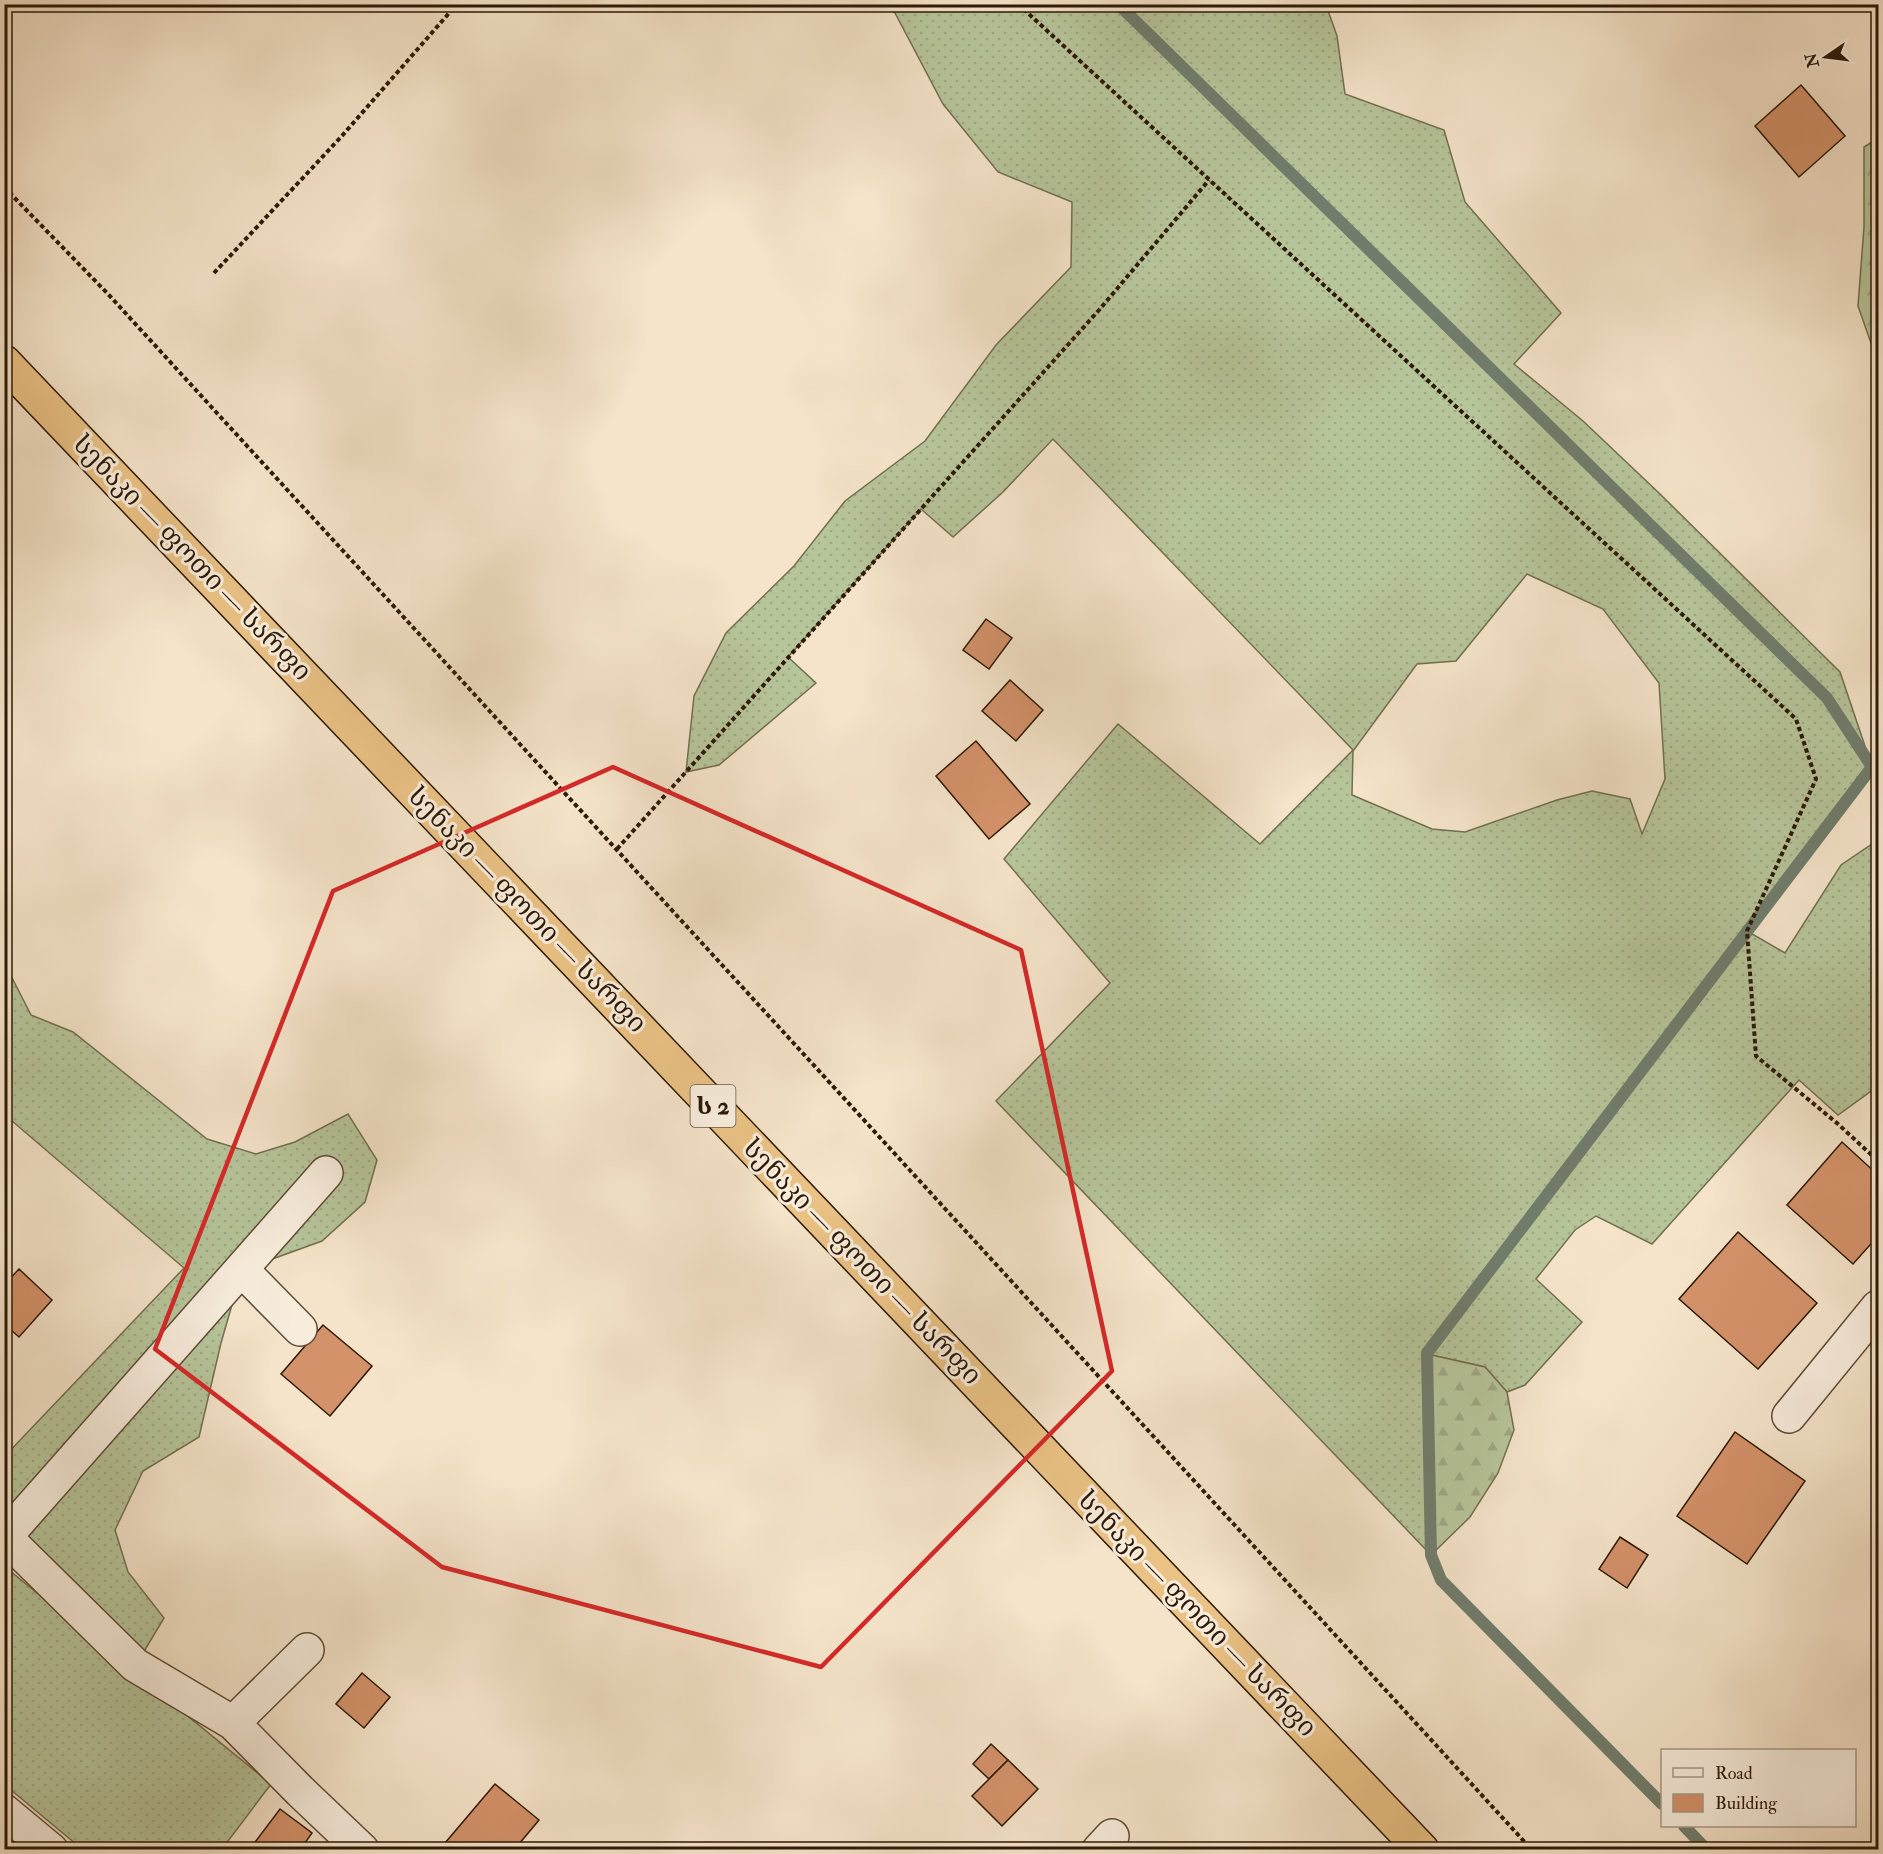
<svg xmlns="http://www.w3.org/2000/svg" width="1883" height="1854" viewBox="0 0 1883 1854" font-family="'IM FELL Double Pica','Noto Serif Georgian',serif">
<defs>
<pattern id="grass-dots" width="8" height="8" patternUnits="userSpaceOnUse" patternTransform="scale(1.5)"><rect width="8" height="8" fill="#b7c59b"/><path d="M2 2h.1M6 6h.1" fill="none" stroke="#9ea984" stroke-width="1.8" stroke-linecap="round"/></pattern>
<pattern id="forest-firs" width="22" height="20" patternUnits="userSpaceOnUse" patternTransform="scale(1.5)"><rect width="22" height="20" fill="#b7c59b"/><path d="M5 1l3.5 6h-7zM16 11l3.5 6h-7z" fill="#9ea984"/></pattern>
</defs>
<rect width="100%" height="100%" fill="#f5e4ca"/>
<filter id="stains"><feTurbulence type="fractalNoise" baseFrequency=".00333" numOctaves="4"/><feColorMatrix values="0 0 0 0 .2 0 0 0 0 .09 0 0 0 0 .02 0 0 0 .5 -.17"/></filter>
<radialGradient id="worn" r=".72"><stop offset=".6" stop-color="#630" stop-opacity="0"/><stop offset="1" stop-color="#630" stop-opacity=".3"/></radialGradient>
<!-- grass -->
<g fill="url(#grass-dots)" stroke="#726f50" stroke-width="1.5" fill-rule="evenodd">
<path d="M1176,4L1179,7L1181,4L1326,5L1337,36L1345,94L1444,130L1465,202L1561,313L1514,364L1583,421L1659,493L1840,672L1872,767L1747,931L1785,953L1841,865L1878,840V1086L1838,1115L1799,1080L1652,1244L1596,1216L1575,1230L1536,1279L1582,1322L1525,1385L1507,1392L1485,1367L1427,1354L1431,1555L996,1101L1110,983L1004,859L1118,724L1260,844L1353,750L1053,439L1003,492L953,537L921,509L788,657L816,683L719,765L686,772L694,696L726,633L794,566L845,501L925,441L996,345L1071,267L1072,202L998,172L943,104L895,13L883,5ZM1527,574L1603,609L1659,683L1665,779L1642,834L1630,799L1592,791L1557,800L1465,832L1432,829L1352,795L1353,751L1417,664L1456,661Z"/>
<polygon points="5,964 31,1015 73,1032 207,1139 256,1154 295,1142 348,1114 377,1160 365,1202 322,1241 242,1270 221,1343 199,1437 143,1471 115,1530 128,1572 164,1618 143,1653 5,1529 4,1457 184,1268 5,1115"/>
<polygon points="4,1566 271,1784 222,1849 82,1849 5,1785"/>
</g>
<!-- forest -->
<g fill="url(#forest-firs)" stroke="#726f50" stroke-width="1.5">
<polygon points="1878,138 1878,363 1858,306 1864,227 1864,147"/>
<polygon points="1427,1354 1485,1367 1507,1392 1514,1430 1498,1473 1470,1517 1431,1555"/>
</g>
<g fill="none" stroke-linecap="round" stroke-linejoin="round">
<!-- stream -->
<g stroke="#707d6d" stroke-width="12">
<polyline points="1118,4 1827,698 1872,767 1427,1353 1431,1555 1441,1580 1662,1804"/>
<polyline points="1684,1826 1707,1850"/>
</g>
</g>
<!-- building -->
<g fill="#d4926b" stroke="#2c1906" stroke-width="1.5">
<polygon points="1801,85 1845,136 1799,177 1755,126"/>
<polygon points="986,619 1012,638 989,669 963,650"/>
<polygon points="1010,680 1043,710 1016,741 982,711"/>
<polygon points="976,741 1030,804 989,839 936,776"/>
<polygon points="1842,1142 1878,1175 1878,1236 1853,1264 1787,1205"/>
<polygon points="1738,1232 1817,1303 1758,1369 1679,1299"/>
<polygon points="19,1269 52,1300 19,1337 4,1324 4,1285"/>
<polygon points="323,1325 372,1366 330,1416 281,1374"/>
<polygon points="1735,1432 1805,1481 1747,1564 1677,1516"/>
<polygon points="1620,1537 1648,1555 1627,1588 1599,1569"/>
<polygon points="362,1673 390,1697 364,1728 336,1704"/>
<polygon points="991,1744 1008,1760 989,1779 973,1764"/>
<polygon points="1008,1760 1038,1789 1002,1826 972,1796"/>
<polygon points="495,1784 539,1820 514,1850 453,1850 445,1843"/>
<polygon points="280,1809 312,1833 300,1850 249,1850"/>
</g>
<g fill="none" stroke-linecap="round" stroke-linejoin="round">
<!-- minor casing -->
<g stroke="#5e4c37" stroke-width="36">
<g id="minor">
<polyline points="242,1270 300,1329"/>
<polyline points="1789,1416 1878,1307"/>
<polyline points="4,1536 135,1665 233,1723 300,1791 362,1850"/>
<polyline points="4,1538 326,1173"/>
<polyline points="233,1723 307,1650"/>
<polyline points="4,1811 51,1850"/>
<polyline points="1099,1850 1112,1836"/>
</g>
</g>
<!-- highway casing -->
<g stroke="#2c1906" stroke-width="36">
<polyline id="highway" points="4,362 1422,1850"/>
</g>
<!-- path -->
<g stroke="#2c1906" stroke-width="4" stroke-dasharray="4.5 3" stroke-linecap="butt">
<polyline points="1018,4 1796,719 1816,779 1747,931 1756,1056 1838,1124 1878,1161"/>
<polyline points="4,187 108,294 1532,1850"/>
<polyline points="214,273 341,137 457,4"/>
<polyline points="617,849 1099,310 1209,180"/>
</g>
<!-- minor -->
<use href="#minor" stroke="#f8eddd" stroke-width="33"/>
<!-- highway -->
<use href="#highway" stroke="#eac285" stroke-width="33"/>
</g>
<!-- marked area -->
<path fill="none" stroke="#d62828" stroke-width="4.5" stroke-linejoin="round" d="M613,767L1021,950L1112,1371L821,1667L442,1567L155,1349L333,891Z"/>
<g text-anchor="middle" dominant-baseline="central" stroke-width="6" stroke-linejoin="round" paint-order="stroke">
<!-- shield labels -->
<rect fill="#f8eddd" stroke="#695946" stroke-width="1.5" x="690.5" y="1085" width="45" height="42" rx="4.5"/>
<g font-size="24" font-weight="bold" fill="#2c1906">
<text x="713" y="1106">ს 2</text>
</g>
<!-- street labels -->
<g font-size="26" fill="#2c1906" stroke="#f8eddd">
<text transform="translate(192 558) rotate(46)">სენაკი — ფოთი — სარფი</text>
<text transform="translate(527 910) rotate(46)">სენაკი — ფოთი — სარფი</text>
<text transform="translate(862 1262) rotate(46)">სენაკი — ფოთი — სარფი</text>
<text transform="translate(1197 1614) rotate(46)">სენაკი — ფოთი — სარფი</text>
</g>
</g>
<!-- margin -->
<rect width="1883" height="1854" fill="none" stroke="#f5e4ca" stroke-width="24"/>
<rect x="6" y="6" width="1871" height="1842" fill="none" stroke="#2c1906" stroke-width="3"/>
<rect x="12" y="12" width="1859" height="1830" fill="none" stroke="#2c1906" stroke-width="1.5"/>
<!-- legend -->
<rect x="1661" y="1749" width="195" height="78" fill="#f8eddd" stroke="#a69887" stroke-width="1.5"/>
<rect x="1673" y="1768" width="30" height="9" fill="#f8eddd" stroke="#a69887" stroke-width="1.5"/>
<text x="1715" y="1779" font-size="18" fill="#2c1906">Road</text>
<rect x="1673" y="1794" width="30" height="18" fill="#d4926b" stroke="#a69887" stroke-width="1.5"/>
<text x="1715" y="1809" font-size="18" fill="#2c1906">Building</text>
<!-- north arrow -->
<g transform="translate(1826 57) rotate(256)" stroke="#f8eddd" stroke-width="4.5" paint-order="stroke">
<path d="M0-4.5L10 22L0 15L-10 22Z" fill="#2c1906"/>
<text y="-9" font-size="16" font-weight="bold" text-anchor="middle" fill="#2c1906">N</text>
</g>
<rect width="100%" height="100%" filter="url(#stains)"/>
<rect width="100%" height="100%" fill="url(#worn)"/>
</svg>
